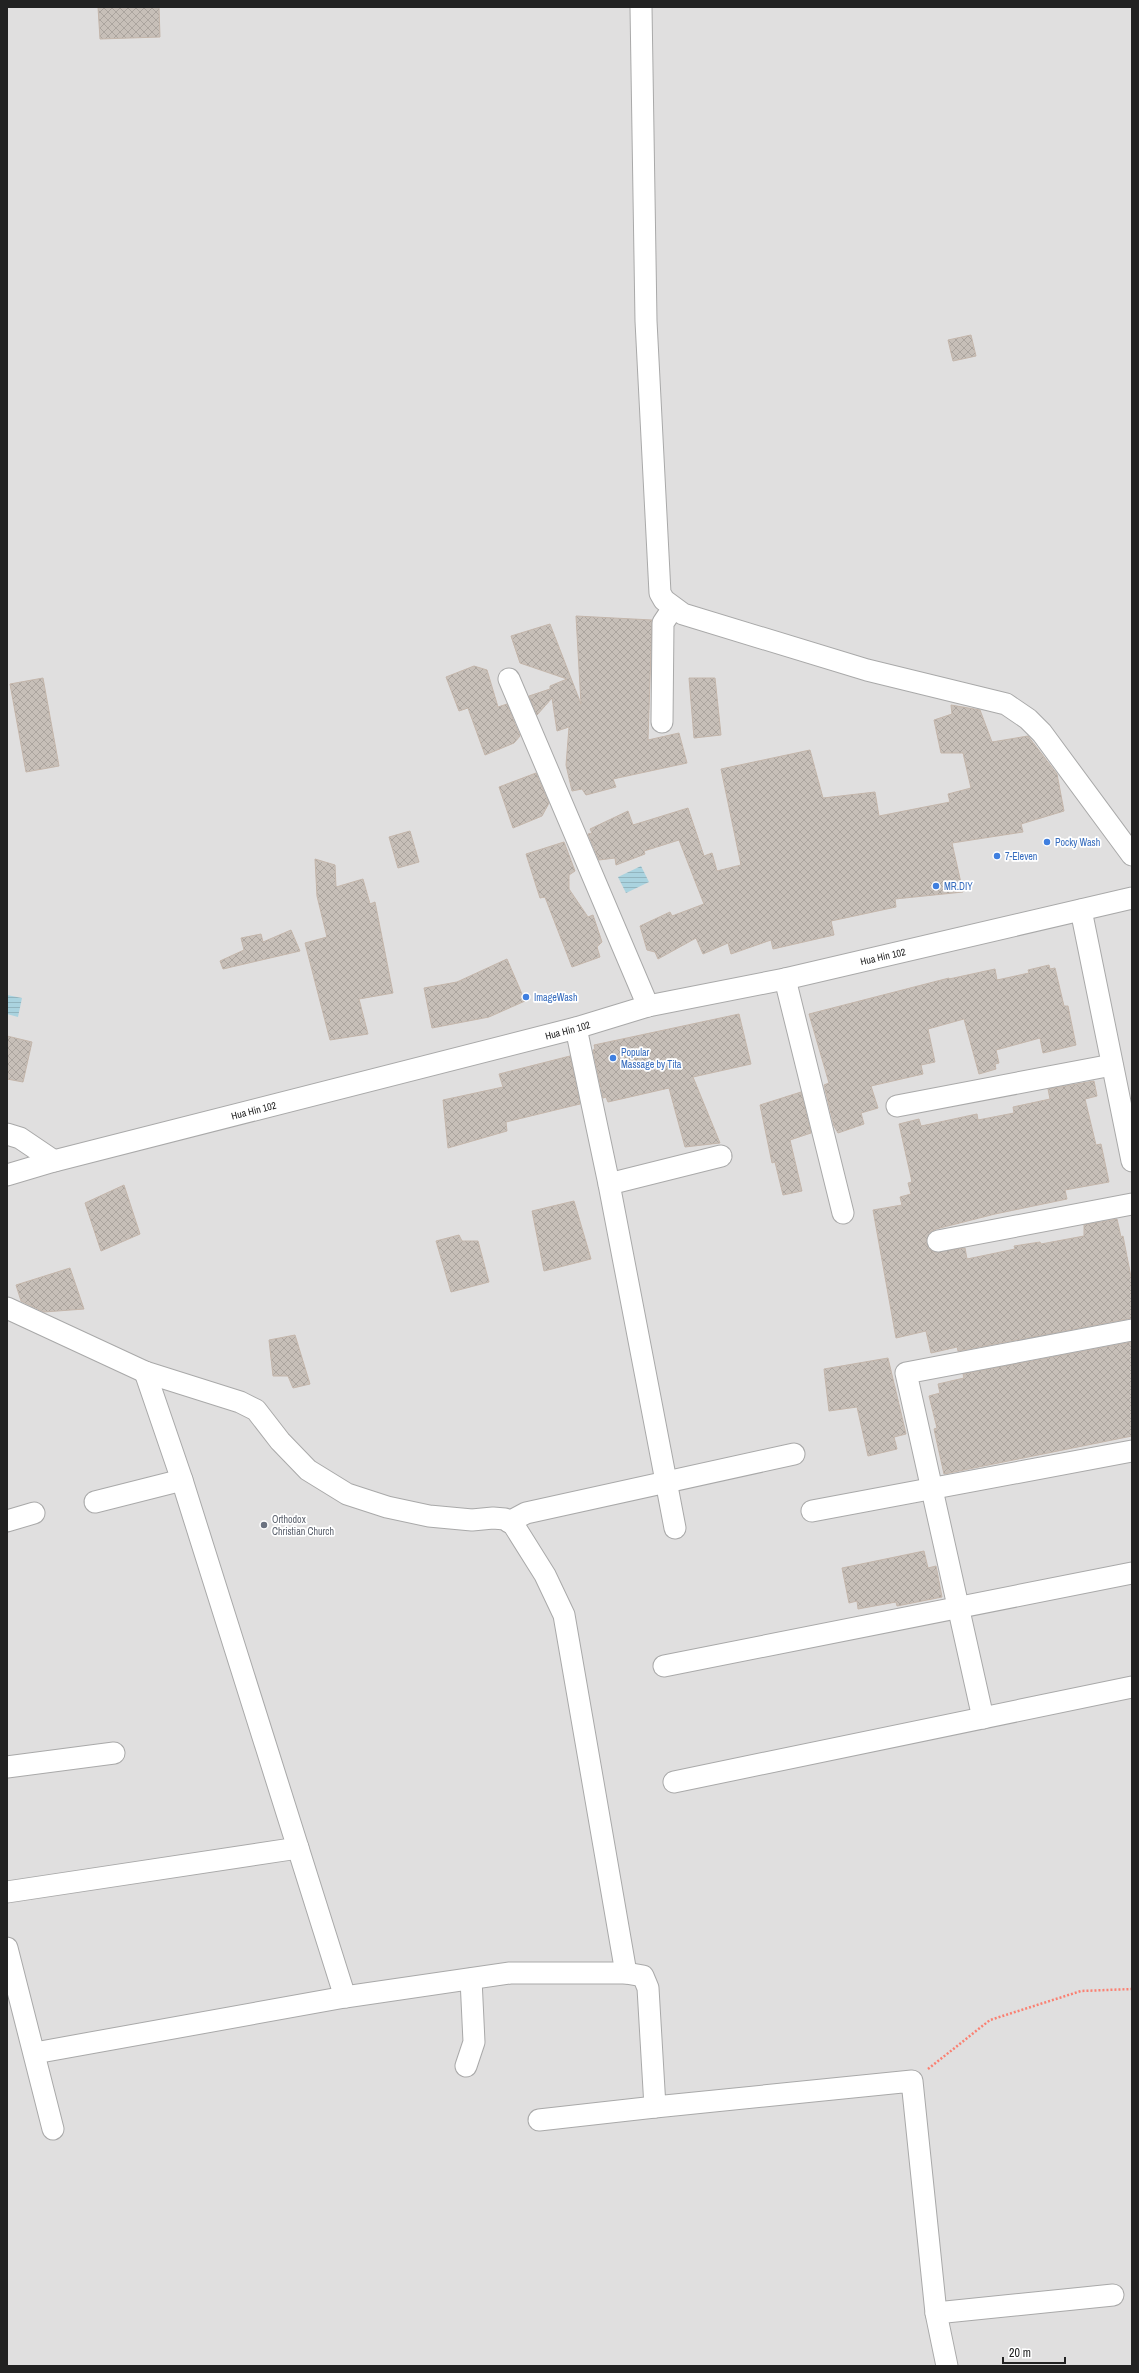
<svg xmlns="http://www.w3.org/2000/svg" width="1139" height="2373" viewBox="0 0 1139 2373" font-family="'Archivo Narrow',sans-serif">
<defs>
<pattern id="water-rules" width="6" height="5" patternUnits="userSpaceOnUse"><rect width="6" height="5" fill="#aad3df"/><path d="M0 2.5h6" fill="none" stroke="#92b5bf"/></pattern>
<pattern id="building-cross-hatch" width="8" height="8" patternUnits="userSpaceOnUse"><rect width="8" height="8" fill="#c7bfb8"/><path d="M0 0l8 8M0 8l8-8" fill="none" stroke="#aba49e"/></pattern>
</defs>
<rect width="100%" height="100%" fill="#f2efe9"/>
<!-- residential -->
<rect fill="#e0dfdf" x="7" y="7" width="1125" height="2359"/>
<!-- water -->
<g fill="url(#water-rules)">
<polygon points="641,866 649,882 626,893 618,877"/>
<polygon points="7,995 22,998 18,1017 7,1014"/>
</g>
<!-- building -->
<g fill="url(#building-cross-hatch)" stroke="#c4b6ab">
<polygon points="98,7 159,7 160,37 100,39"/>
<polygon points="971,335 976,356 953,361 948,340"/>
<polygon points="576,616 652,620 648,740 679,733 687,763 613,779 616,787 586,795 582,789 572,791 566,765 569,727 557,731 552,698 537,715 529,696 550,689 550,686 567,679 520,663 511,636 550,624 581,704"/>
<polygon points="474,666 487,670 498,707 507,704 520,736 514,743 485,755 468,708 459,711 446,677"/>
<polygon points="43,678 59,766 26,772 10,684"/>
<polygon points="689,678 715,678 721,735 694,738"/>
<polygon points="951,705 980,710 992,742 1028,736 1057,774 1064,811 1021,824 1023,832 952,843 963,892 895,899 896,907 831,921 834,935 773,949 771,940 731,954 728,943 703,954 696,938 658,959 655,952 647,950 640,926 670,912 672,916 704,904 679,840 644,851 645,854 616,865 615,858 599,860 588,834 592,833 590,829 628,811 633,825 688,808 704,856 712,853 717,871 741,865 721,769 810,750 823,798 875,792 879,816 950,802 948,794 971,788 963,753 941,753 934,720 952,714"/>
<polygon points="536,773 549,803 542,816 513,828 499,787"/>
<polygon points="410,831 419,862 398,868 389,837"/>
<polygon points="564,842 575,871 569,875 569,889 588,917 593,915 602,942 597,947 600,957 572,967 545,897 540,898 526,854"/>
<polygon points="315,859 335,865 336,887 363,879 370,904 375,902 393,993 359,999 368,1034 330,1040 305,943 327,937 317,896"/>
<polygon points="291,930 300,951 223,969 220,961 244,950 241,938 261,934 263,942"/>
<polygon points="507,959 525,1001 489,1017 432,1028 424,988 457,982"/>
<polygon points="1049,965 1050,969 1055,968 1064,1006 1068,1006 1076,1045 1043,1053 1040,1038 996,1050 999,1063 995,1064 996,1069 979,1074 964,1019 928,1029 935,1062 921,1065 923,1074 871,1086 878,1108 861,1113 864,1124 838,1133 834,1126 824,1085 829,1083 809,1014 949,978 949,979 995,969 997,980 1029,973 1028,970"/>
<polygon points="739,1014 751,1064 693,1077 720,1143 685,1147 669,1088 608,1102 606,1097 603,1098 593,1050 595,1049 594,1045"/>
<polygon points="7,1036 32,1042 23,1082 7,1079"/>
<polygon points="570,1056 580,1104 506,1122 507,1131 448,1148 443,1100 503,1087 499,1074"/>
<polygon points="1094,1081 1097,1096 1085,1099 1096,1145 1101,1144 1109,1182 1065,1190 1067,1199 995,1214 936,1229 930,1232 926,1243 929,1249 934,1252 965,1248 967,1259 1015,1249 1014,1246 1040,1242 1041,1244 1084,1236 1084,1225 1117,1219 1121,1237 1123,1236 1132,1282 1132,1318 958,1351 957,1347 931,1353 926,1331 896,1338 873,1210 902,1205 900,1197 911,1194 908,1183 912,1182 899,1124 919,1119 921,1126 977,1114 978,1120 1014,1113 1013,1107 1050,1099 1048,1089"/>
<polygon points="801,1092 811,1133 790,1140 802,1191 783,1195 775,1162 772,1163 760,1105"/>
<polygon points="124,1185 140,1234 101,1251 85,1203"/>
<polygon points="574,1201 591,1259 544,1271 532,1211"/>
<polygon points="459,1235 462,1241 478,1241 489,1282 451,1292 436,1241"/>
<polygon points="70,1268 84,1309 44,1312 21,1301 16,1285"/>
<polygon points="295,1335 310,1384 293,1388 288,1376 273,1376 269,1340"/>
<polygon points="1132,1342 1132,1436 944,1474 934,1429 937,1428 929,1396 940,1393 938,1384 964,1378 963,1374"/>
<polygon points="888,1358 906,1434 894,1437 897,1449 868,1456 857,1407 829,1411 824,1369"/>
<polygon points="924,1551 928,1568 936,1566 942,1597 897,1606 896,1602 858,1609 857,1601 849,1603 842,1568"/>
</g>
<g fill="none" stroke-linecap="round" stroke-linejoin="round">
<!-- minor casing -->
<g stroke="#a9a9a9" stroke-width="23">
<g id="minor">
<polyline points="641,7 646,321 660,593 664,600 683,614 867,670 1006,704 1028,719 1042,733 1132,855"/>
<polyline points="509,679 648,1006"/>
<polyline points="662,722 663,623 673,608"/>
<polyline points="1081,910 1132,1161"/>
<polyline points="785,979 843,1213"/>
<polyline points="576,1028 609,1184 675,1528"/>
<polyline points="897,1106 1112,1065"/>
<polyline points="7,1134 20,1138 54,1161"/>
<path id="s1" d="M7,1175L54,1161L576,1028L648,1006L785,979L1132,898"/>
<polyline points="609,1184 721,1156"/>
<polyline points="938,1241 1132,1204"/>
<polyline points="7,1308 145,1372 240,1402 256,1410 280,1441 308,1470 347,1494 387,1507 429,1516 472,1520 493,1518 505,1519 513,1524 545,1575 564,1615 626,1973"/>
<polyline points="145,1372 182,1480 345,1997"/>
<polyline points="95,1502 182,1480"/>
<polyline points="812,1511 1132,1451"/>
<polyline points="7,1521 34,1513"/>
<polyline points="509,1522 526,1513 794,1454"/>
<polyline points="664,1666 1132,1573"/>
<polyline points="983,1718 906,1373 1132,1330"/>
<polyline points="7,1767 114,1753"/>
<polyline points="674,1782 1132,1687"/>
<polyline points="7,1892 298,1848"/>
<polyline points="7,1948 53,2129"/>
<polyline points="35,2053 345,1997 510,1973 626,1973 643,1976 648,1988 655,2107 912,2081 936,2313 947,2366"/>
<polyline points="466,2066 474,2042 471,1979"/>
<polyline points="539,2120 655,2107"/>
<polyline points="936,2313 1113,2295"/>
</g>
</g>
<!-- path -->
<polyline stroke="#fa8072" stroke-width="2.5" stroke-dasharray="2 2" stroke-linecap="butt" points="928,2069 990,2020 1081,1991 1132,1989"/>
<!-- minor -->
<use href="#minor" stroke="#fff" stroke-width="21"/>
</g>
<!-- markers -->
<g fill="#3f7fe0" stroke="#fff" stroke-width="1.5">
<circle cx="1047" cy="842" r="4"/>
<circle cx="997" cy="856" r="4"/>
<circle cx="936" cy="886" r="4"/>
<circle cx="526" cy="997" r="4"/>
<circle cx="613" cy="1058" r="4"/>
</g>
<circle fill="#6b7280" stroke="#fff" stroke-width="1.5" cx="264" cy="1525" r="4"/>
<g text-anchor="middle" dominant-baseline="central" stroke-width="3.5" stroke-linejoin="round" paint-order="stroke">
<!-- shop labels -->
<g font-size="10" fill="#366cbe" stroke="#fff" text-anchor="start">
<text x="1055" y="842">Pocky Wash</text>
<text x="1005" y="856">7-Eleven</text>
<text x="944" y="886">MR.DIY</text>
<text x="534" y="997">ImageWash</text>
<text x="621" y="1052">Popular<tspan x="621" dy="12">Massage by Tita</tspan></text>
</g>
<!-- street labels -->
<g font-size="10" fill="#222" stroke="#fff">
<text stroke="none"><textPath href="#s1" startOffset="903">Hua Hin 102</textPath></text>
<text stroke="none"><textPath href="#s1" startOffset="579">Hua Hin 102</textPath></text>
<text stroke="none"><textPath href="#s1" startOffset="255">Hua Hin 102</textPath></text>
</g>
<!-- worship labels -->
<g font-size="10" fill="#5b616d" stroke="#fff" text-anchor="start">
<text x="272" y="1519">Orthodox<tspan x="272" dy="12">Christian Church</tspan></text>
</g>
</g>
<!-- border -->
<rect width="1139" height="2373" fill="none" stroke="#222222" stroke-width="16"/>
<!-- scale -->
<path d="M1003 2357v6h62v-6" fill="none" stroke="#222222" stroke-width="2"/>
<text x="1009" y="2357" font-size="12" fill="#222222" stroke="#ffffff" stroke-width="3" paint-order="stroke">20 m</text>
</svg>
